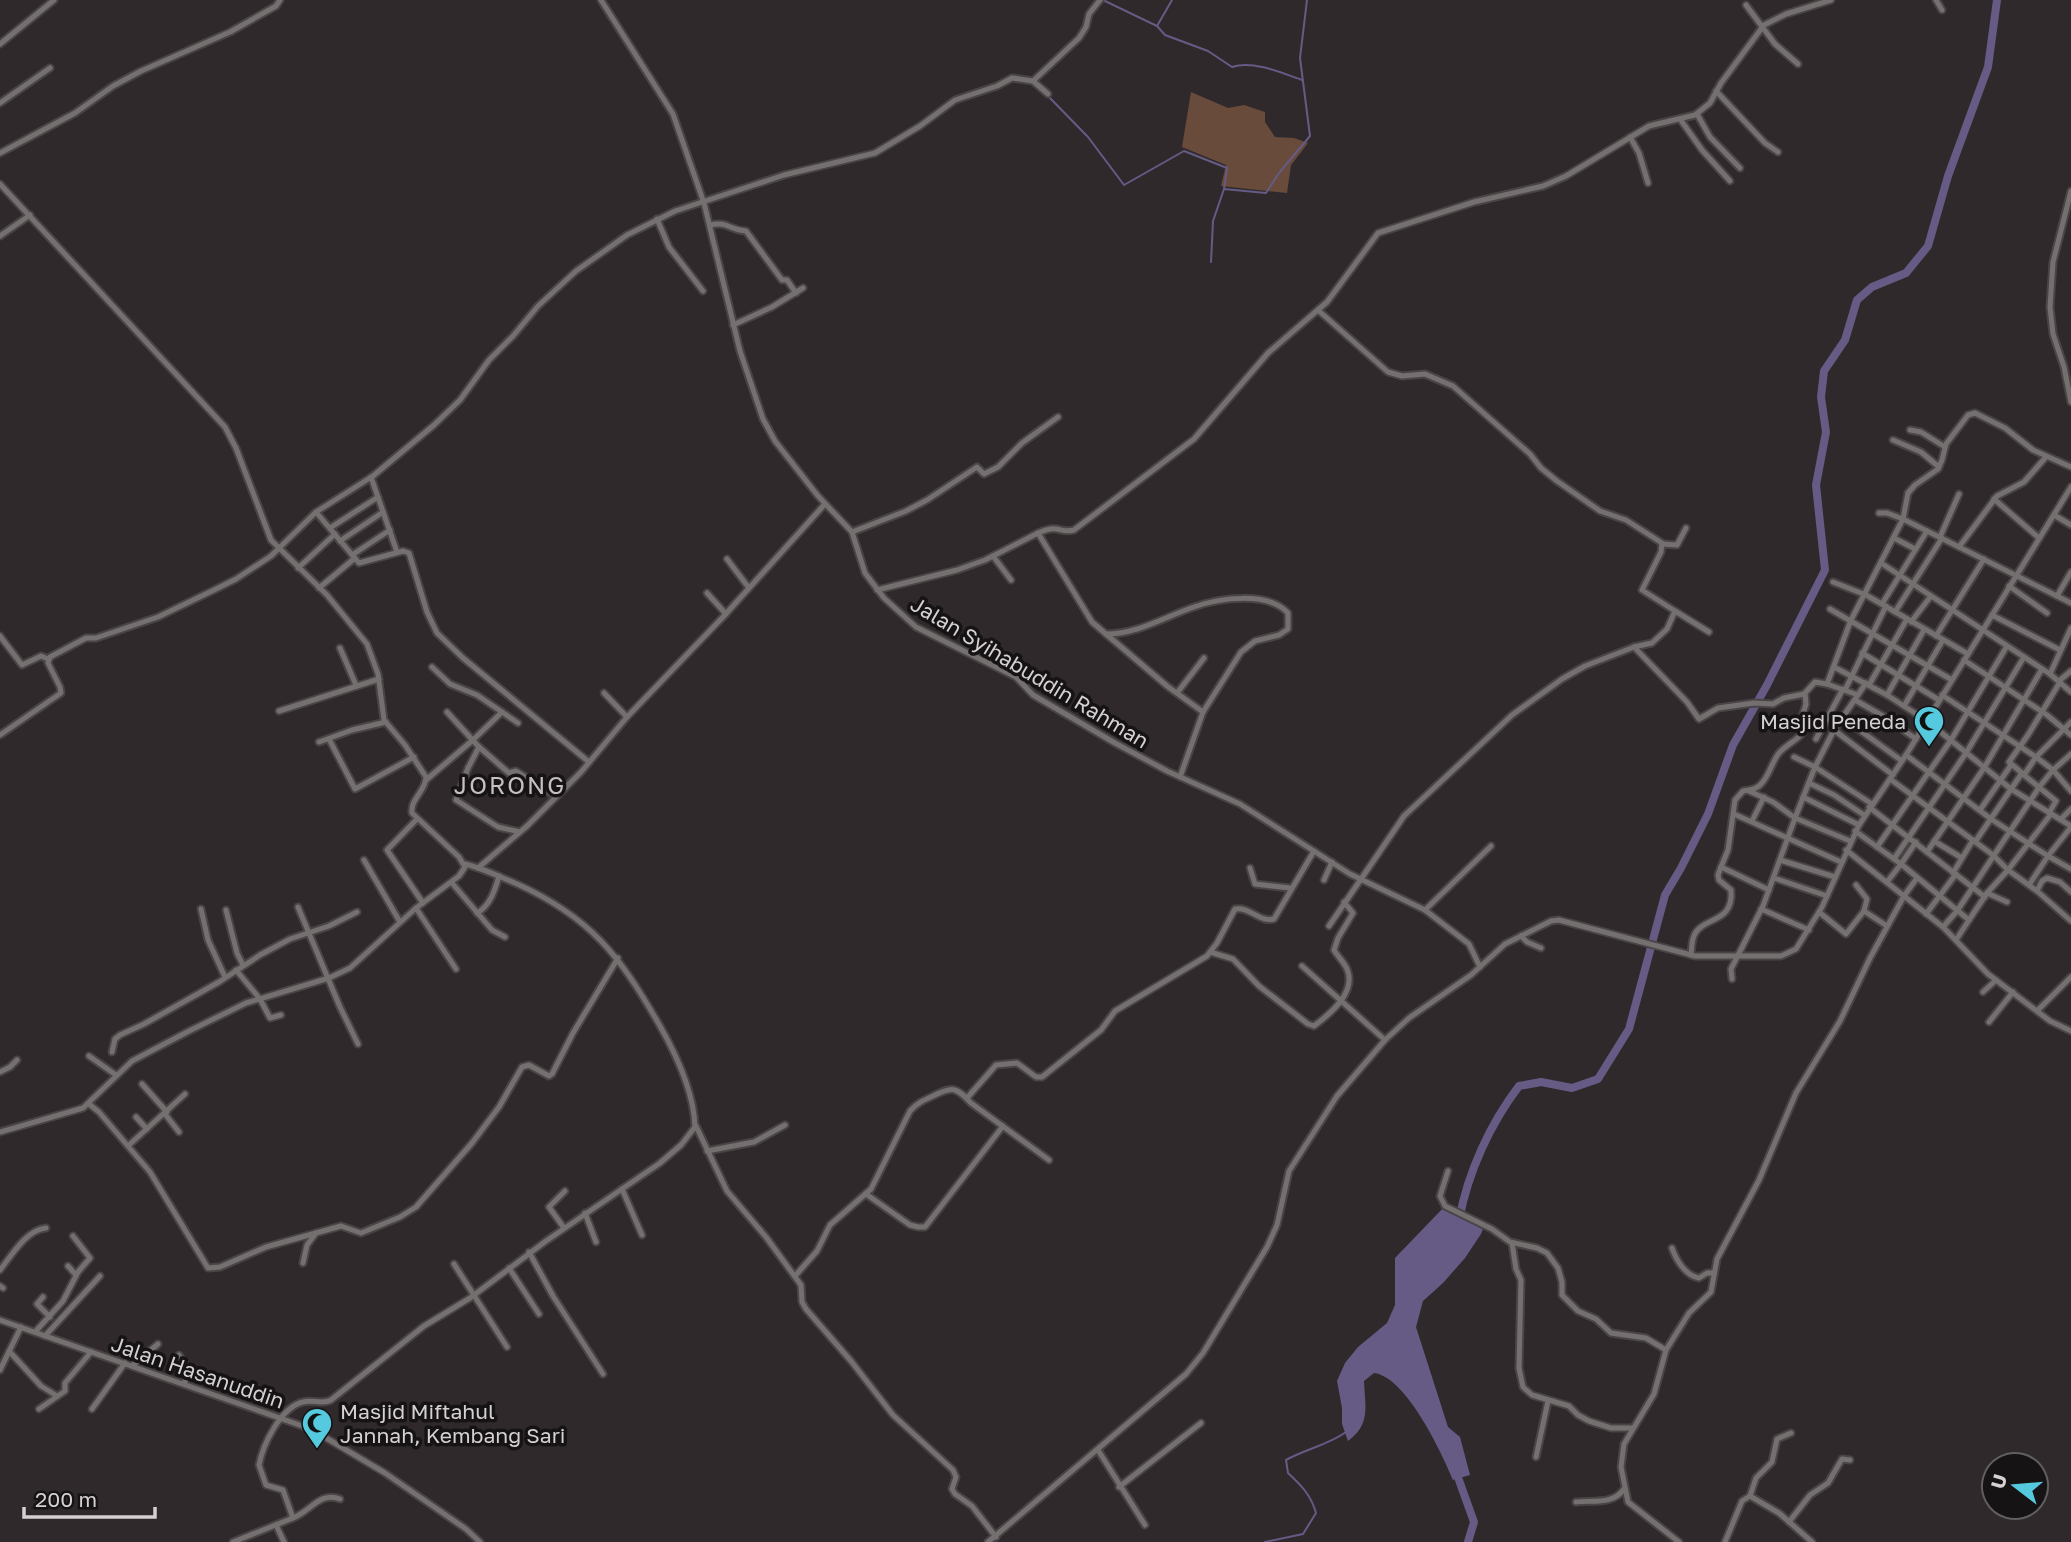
<svg xmlns="http://www.w3.org/2000/svg" width="2071" height="1542" viewBox="0 0 2071 1542" font-family="'Golos Text',sans-serif">
<rect width="100%" height="100%" fill="#30292c"/>
<!-- green -->
<polygon fill="#694b3c" points="1191,92 1228,108 1244,105 1265,112 1265,122 1275,137 1294,138 1308,143 1291,165 1287,193 1221,186 1226,165 1182,147"/>
<!-- water -->
<path fill="#655b85" d="M1445,1206L1484,1226L1481,1234L1465,1258L1443,1283L1423,1301L1416,1327L1448,1427L1460,1437L1470,1475L1453,1480C1441,1451 1406,1377 1374,1373L1364,1381C1365,1406 1371,1425 1348,1441L1342,1424V1408L1337,1381L1345,1363L1358,1347L1387,1323L1395,1305V1258Z"/>
<g fill="none" stroke-linecap="round" stroke-linejoin="round">
<!-- stream -->
<g stroke="#655b85" stroke-width="2">
<polyline points="1103,0 1157,26 1172,0"/>
<path d="M1157,26L1165,35L1208,51L1232,67C1253,60 1282,73 1302,80"/>
<polyline points="1048,96 1088,137 1124,185 1184,151 1227,168 1224,189"/>
<polyline points="1211,262 1213,221 1224,189 1266,193 1279,173 1310,136 1300,58 1307,0"/>
<path d="M1265,1542L1303,1534L1316,1513C1311,1495 1301,1485 1288,1473L1286,1460C1306,1449 1328,1445 1346,1432"/>
</g>
<!-- river -->
<g stroke="#655b85" stroke-width="8">
<path d="M1459,1220C1468,1172 1490,1124 1519,1086L1541,1082L1572,1088L1598,1079L1629,1029L1665,895L1681,868L1708,814L1733,745L1767,685L1825,570L1816,485L1826,432L1821,397L1824,371L1845,340L1857,300L1872,287L1906,273L1928,246L1948,176L1988,67L1997,0"/>
<polyline points="1455,1469 1474,1522 1468,1542"/>
</g>
<!-- minor casing -->
<g stroke="#4a4447" stroke-width="9">
<g id="minor">
<polyline points="601,0 673,114 704,203 740,351 763,419 775,441 818,496 852,532 865,573 884,598 916,627 1016,677 1033,695 1115,743 1167,771 1240,804 1350,874 1425,910 1469,944 1480,967"/>
<polyline points="1936,0 1942,10"/>
<polyline points="1746,5 1775,44 1798,64"/>
<polyline points="0,44 54,0"/>
<polyline points="1033,81 1048,94"/>
<polyline points="1716,91 1765,143 1778,152"/>
<polyline points="0,103 50,68"/>
<polyline points="1697,114 1710,137 1740,168"/>
<polyline points="1680,119 1702,150 1730,181"/>
<polyline points="1630,137 1639,153 1648,183"/>
<polyline points="0,153 75,113 113,86 141,71 230,32 276,6 280,0"/>
<path d="M0,184L225,427L236,448L271,540L327,595L367,644L378,674L384,720L405,745L426,777C426,791 410,799 412,813L459,857L465,867L459,876L416,908L350,968L329,978L246,1003L189,1031L132,1061L83,1108L0,1132"/>
<polyline points="2071,191 2053,262 2050,307 2053,334 2064,367 2071,402"/>
<polyline points="657,219 669,247 703,291"/>
<path d="M710,225C728,221 729,230 746,231L782,280H787L796,293"/>
<polyline points="0,236 30,215"/>
<polyline points="1319,311 1388,372 1402,376 1425,374 1453,386 1530,454 1541,468 1557,481 1600,511 1626,520 1662,543 1661,552 1642,590 1675,611 1667,629 1652,643 1634,647 1585,666 1562,679 1512,715 1404,816 1329,926"/>
<polyline points="733,325 772,307 803,288"/>
<polyline points="1910,430 1921,432 1945,447"/>
<polyline points="1893,440 1921,452 1939,467"/>
<polyline points="371,477 397,552"/>
<polyline points="1994,499 2039,538"/>
<polyline points="316,512 359,563 403,551 409,553 427,612 437,633 463,658 589,762"/>
<polyline points="1879,513 1887,513 1903,519 2071,603"/>
<polyline points="2054,515 2071,525"/>
<polyline points="330,528 378,497"/>
<polyline points="852,532 906,511 927,500 977,467 984,474 998,467 1022,443 1058,417"/>
<path d="M1038,533C1060,523 1059,534 1074,530L1194,439L1268,353L1327,302L1378,233L1474,202L1543,186L1566,176L1649,126L1695,115L1710,103L1721,83L1764,25L1786,14L1831,0"/>
<polyline points="1940,537 1959,494"/>
<polyline points="1894,538 1915,549"/>
<polyline points="340,541 383,512"/>
<polyline points="1663,544 1677,545 1686,528"/>
<polyline points="1959,547 1997,496 2024,482 2046,457"/>
<polyline points="352,555 390,530"/>
<polyline points="993,556 1011,580"/>
<polyline points="727,559 749,588"/>
<polyline points="1881,563 2050,674 2071,692"/>
<polyline points="298,568 335,534"/>
<polyline points="1833,582 1866,595 1968,654"/>
<polyline points="2009,586 2047,613"/>
<polyline points="319,588 355,558"/>
<path d="M877,590L957,570L985,560L1038,533L1092,622L1106,634C1138,634 1164,617 1194,607C1219,598 1268,591 1288,613V629L1279,635L1255,641L1241,652L1203,712L1180,777"/>
<polyline points="707,593 726,614"/>
<polyline points="2057,596 2071,572"/>
<polyline points="1882,604 1927,531"/>
<polyline points="1830,609 1952,680"/>
<polyline points="1675,611 1709,632"/>
<polyline points="1895,612 1942,538"/>
<polyline points="1992,615 2060,650"/>
<polyline points="1911,622 1931,596"/>
<polyline points="1106,634 1167,686 1203,712"/>
<polyline points="0,636 22,665 41,656 48,659"/>
<polyline points="1936,636 1984,559"/>
<polyline points="1634,647 1687,702 1699,719 1718,708 1754,703 1773,704 1784,698 1804,694"/>
<polyline points="340,648 356,685"/>
<polyline points="1862,653 1939,700"/>
<polyline points="1964,660 2047,715 2071,735"/>
<polyline points="432,667 450,684 477,695 518,723"/>
<polyline points="1834,667 1887,695 1927,721 2011,789 2071,826"/>
<polyline points="2050,674 2071,628"/>
<polyline points="2059,681 2071,671"/>
<polyline points="1869,685 1907,619"/>
<polyline points="1845,690 1886,606"/>
<polyline points="604,693 627,717"/>
<polyline points="1177,693 1204,658"/>
<polyline points="1858,695 1827,684 1851,620 1903,519 1908,493 1915,485 1938,469 1942,460 1946,444 1968,415 1975,413 2005,428 2033,450 2071,467"/>
<polyline points="1887,695 1924,630"/>
<polyline points="1942,695 2036,757 2053,770 2071,791"/>
<polyline points="1855,700 1883,716 1916,739"/>
<polyline points="1904,706 1943,640"/>
<polyline points="279,711 379,679"/>
<polyline points="447,712 479,747 509,773 516,771 556,797"/>
<polyline points="1843,718 1902,761"/>
<polyline points="1834,730 1893,775"/>
<polyline points="0,735 61,693 60,687 48,663 50,657 86,638 96,638 158,617 214,590 236,579 271,556 316,512 373,476 434,425 460,400 489,360 513,336 538,306 576,271 627,235 675,211 784,175 875,153 920,126 955,100 997,86 1012,78 1033,81 1079,38 1086,27 1089,14 1100,0"/>
<polyline points="329,739 355,789 414,757"/>
<polyline points="1816,739 1843,689"/>
<polyline points="319,742 352,730 386,722"/>
<polyline points="479,747 468,768 456,800 498,827 520,832"/>
<polyline points="1906,755 1991,819 2048,856 2071,827"/>
<polyline points="1794,757 1815,767 1834,730 1866,683"/>
<polyline points="2022,773 2009,762 2028,735 2060,682"/>
<polyline points="2024,775 2056,801 2049,813"/>
<polyline points="1890,779 1993,855 2008,870 2051,814"/>
<polyline points="426,780 473,740 502,712"/>
<polyline points="1809,783 1834,795 1864,815"/>
<polyline points="1803,797 1859,825"/>
<polyline points="1869,807 1985,897"/>
<polyline points="1980,810 2011,765"/>
<polyline points="1734,814 1841,862"/>
<polyline points="417,819 387,850 423,903"/>
<polyline points="2061,819 2071,809"/>
<polyline points="1752,821 1764,797"/>
<polyline points="1855,831 1901,864 1916,842"/>
<polyline points="1850,841 1795,818 1815,767 1872,804"/>
<polyline points="1934,841 1962,858"/>
<polyline points="1975,842 2022,773 2024,775 2036,757 2071,722"/>
<polyline points="1877,847 1951,740 2007,646"/>
<polyline points="1846,850 1943,927 1988,974 2050,1021 2071,1031"/>
<polyline points="1927,852 1984,768 2042,669"/>
<polyline points="1894,859 1966,753 2024,657"/>
<polyline points="364,860 400,922"/>
<polyline points="1780,860 1835,877"/>
<polyline points="478,868 527,826 581,772 627,717 723,617 825,504"/>
<polyline points="1250,868 1255,884 1290,888"/>
<polyline points="1953,873 1973,840"/>
<polyline points="1774,878 1827,896"/>
<polyline points="1324,880 1332,862"/>
<polyline points="1887,882 1901,864 1969,920 1956,940"/>
<polyline points="452,883 492,930 505,937"/>
<polyline points="1856,885 1867,899 1864,911"/>
<polyline points="2029,885 2048,856 2071,869"/>
<path d="M1769,890L1721,867L1728,850L1735,800L1743,791C1749,790 1754,790 1759,786C1769,778 1771,763 1779,753C1789,742 1800,740 1807,726L1802,717L1806,704L1805,693L1815,682L1827,684"/>
<polyline points="2037,891 2042,881 2047,878 2060,882 2071,892"/>
<polyline points="1987,893 2007,902"/>
<polyline points="298,907 340,1007 358,1044"/>
<polyline points="416,908 456,969"/>
<polyline points="201,909 208,940 225,977"/>
<polyline points="1761,909 1809,930"/>
<polyline points="226,910 237,953 243,965"/>
<polyline points="1425,910 1491,846"/>
<polyline points="1819,912 1846,934 1864,911 1887,926"/>
<path d="M477,913C490,906 495,890 499,876"/>
<polyline points="1926,914 1956,874"/>
<polyline points="1969,920 1987,893 2008,870 2037,891 2071,921"/>
<polyline points="1943,927 1957,911 2040,786 2053,770 2071,754"/>
<polyline points="1521,936 1527,942 1541,948"/>
<path d="M1210,952L1233,959L1259,986L1308,1024L1314,1026C1330,1014 1357,992 1347,969C1344,962 1338,957 1334,950L1338,938L1353,913L1344,902"/>
<path d="M1691,955C1692,947 1691,939 1696,932C1706,917 1734,922 1731,890L1719,880L1718,875L1721,867"/>
<polyline points="1302,966 1385,1040"/>
<polyline points="236,970 260,999 270,1018 281,1015"/>
<polyline points="1732,979 1731,969 1763,906 1795,818 1773,802 1749,791"/>
<polyline points="1983,992 1996,980"/>
<polyline points="2038,1010 2071,977"/>
<polyline points="1989,1022 2013,992"/>
<polyline points="112,1052 115,1039 120,1035 144,1024 219,982 260,955 290,939 329,926 357,912"/>
<polyline points="89,1056 116,1075"/>
<polyline points="0,1072 10,1067 17,1060"/>
<polyline points="142,1084 167,1112"/>
<path d="M967,1098L996,1065L1017,1063L1036,1077H1042L1101,1030L1115,1011L1207,956L1217,943L1235,909C1249,906 1260,923 1274,919L1314,851"/>
<polyline points="89,1104 99,1112 150,1172 208,1268 220,1267 266,1247 316,1233"/>
<polyline points="165,1114 179,1132"/>
<polyline points="136,1117 147,1129"/>
<polyline points="696,1126 727,1191 766,1237 801,1285 802,1302 806,1309 851,1361 893,1415 953,1470 956,1477 952,1489 955,1494 972,1506 996,1537"/>
<polyline points="129,1145 185,1094"/>
<polyline points="707,1151 754,1142 785,1125"/>
<polyline points="1448,1171 1440,1196 1445,1206 1492,1229 1510,1242 1537,1248 1547,1253 1558,1268 1562,1282 1562,1295 1578,1311 1596,1319 1611,1333 1646,1338 1666,1350"/>
<polyline points="622,1189 642,1235"/>
<polyline points="866,1194 910,1225 918,1227 925,1227 1003,1126"/>
<polyline points="585,1213 596,1242"/>
<polyline points="564,1228 549,1207 565,1191"/>
<polyline points="1512,1243 1516,1269 1521,1280 1519,1368 1523,1387 1532,1395 1569,1406 1578,1415 1589,1421 1611,1428 1632,1428"/>
<path d="M1672,1248C1676,1260 1686,1276 1699,1278L1707,1273H1713"/>
<polyline points="529,1252 553,1296 603,1374"/>
<polyline points="303,1263 307,1245 316,1233 341,1226 361,1233 400,1217 416,1207 472,1143 499,1107 522,1067 529,1065 549,1076 552,1074 573,1033 618,958"/>
<polyline points="454,1264 507,1347"/>
<polyline points="68,1266 76,1275"/>
<polyline points="509,1268 539,1314"/>
<path d="M0,1270C12,1255 26,1230 46,1228"/>
<path d="M795,1276L817,1251L830,1225L871,1189L910,1111C917,1103 924,1100 933,1096C953,1086 956,1087 971,1103L1049,1160"/>
<polyline points="0,1286 3,1288"/>
<polyline points="43,1297 37,1304 50,1317"/>
<polyline points="0,1320 311,1429 385,1473 466,1529 480,1542"/>
<polyline points="35,1332 63,1301 78,1272 90,1258 73,1236"/>
<polyline points="45,1336 100,1276"/>
<polyline points="9,1351 41,1386 57,1396"/>
<polyline points="179,1355 190,1373 184,1383"/>
<polyline points="132,1366 158,1344"/>
<polyline points="0,1370 21,1327"/>
<polyline points="39,1409 65,1391 65,1383 91,1352"/>
<polyline points="92,1409 125,1363"/>
<polyline points="1098,1450 1145,1525"/>
<polyline points="1536,1457 1548,1401"/>
<polyline points="1119,1487 1201,1423"/>
<polyline points="1750,1496 1756,1478 1772,1462 1777,1439 1791,1433"/>
<path d="M1576,1502C1593,1500 1613,1505 1624,1489"/>
<path d="M293,1518C311,1511 320,1491 340,1499"/>
<polyline points="1789,1522 1810,1495 1828,1483 1842,1459 1850,1460"/>
<polyline points="276,1525 284,1542"/>
<path d="M233,1542L293,1518L283,1490L266,1485L259,1465C263,1444 281,1407 303,1402C313,1399 322,1405 331,1400L424,1326L470,1298L546,1241L660,1163L681,1145L695,1127C694,1092 677,1056 660,1026C620,956 591,917 515,883C498,876 482,868 465,864"/>
<polyline points="988,1542 1186,1374 1203,1353 1267,1247 1277,1225 1289,1171 1337,1096 1385,1040 1409,1018 1471,975 1505,944 1551,921 1559,920 1695,956 1781,956 1796,949 1822,907 1859,825 1906,755 2071,487"/>
<polyline points="1679,1542 1628,1502 1621,1467 1624,1444 1654,1394 1666,1350 1689,1313 1711,1292 1717,1259 1759,1180 1796,1093 1840,1021 1870,958 1904,896 1917,878"/>
<polyline points="1725,1542 1742,1501 1750,1496 1779,1513 1812,1542"/>
</g>
</g>
<!-- minor -->
<use href="#minor" stroke="#747070" stroke-width="5"/>
</g>
<!-- icons -->
<defs>
<g id="mosque-pin" transform="scale(1.575)"><path d="M0 17L-7.5 6A9.5 9.5 0 1 1 7.5 6Z" fill="#55cade" stroke="#161314"/><path d="M3.5-4.9A6 6 0 1 0 3.5 4.9A5 5 0 1 1 3.5-4.9Z" fill="#111"/></g>
</defs>
<g fill-rule="evenodd">
<use href="#mosque-pin" x="1929" y="721"/>
<use href="#mosque-pin" x="317" y="1423"/>
</g>
<g text-anchor="middle" dominant-baseline="central" stroke-width="7" stroke-linejoin="round" paint-order="stroke">
<!-- street labels -->
<g font-size="21" fill="#d5d0d2" stroke="#161314">
<text transform="translate(1030 672) rotate(31)">Jalan Syihabuddin Rahman</text>
<text transform="translate(198 1372) rotate(19)">Jalan Hasanuddin</text>
</g>
<!-- poi labels -->
<g font-size="21" fill="#d5d0d2" stroke="#161314" text-anchor="end">
<text x="1906" y="721">Masjid Peneda</text>
<text x="340" y="1411" text-anchor="start">Masjid Miftahul<tspan x="340" dy="24">Jannah, Kembang Sari</tspan></text>
</g>
<!-- quarter labels -->
<g font-size="24" letter-spacing="2" fill="#c7bec2" stroke="#161314">
<text x="510" y="784">JORONG</text>
</g>
</g>
<!-- north arrow -->
<g transform="translate(2015 1486) rotate(286)"><circle r="33" fill="#161314" stroke="#625f60" stroke-width="2"/>
<path d="M0-5L12 26L0 18L-12 26Z" fill="#55cade"/>
<text y="-10" font-size="19" font-weight="bold" text-anchor="middle" fill="#d5d0d2">U</text>
</g>
<!-- scale -->
<path d="M24 1507v10h131v-10" fill="none" stroke="#d5d0d2" stroke-width="3.5"/>
<text x="35" y="1507" font-size="21" fill="#d5d0d2" stroke="#161314" stroke-width="5" paint-order="stroke">200 m</text>
</svg>
